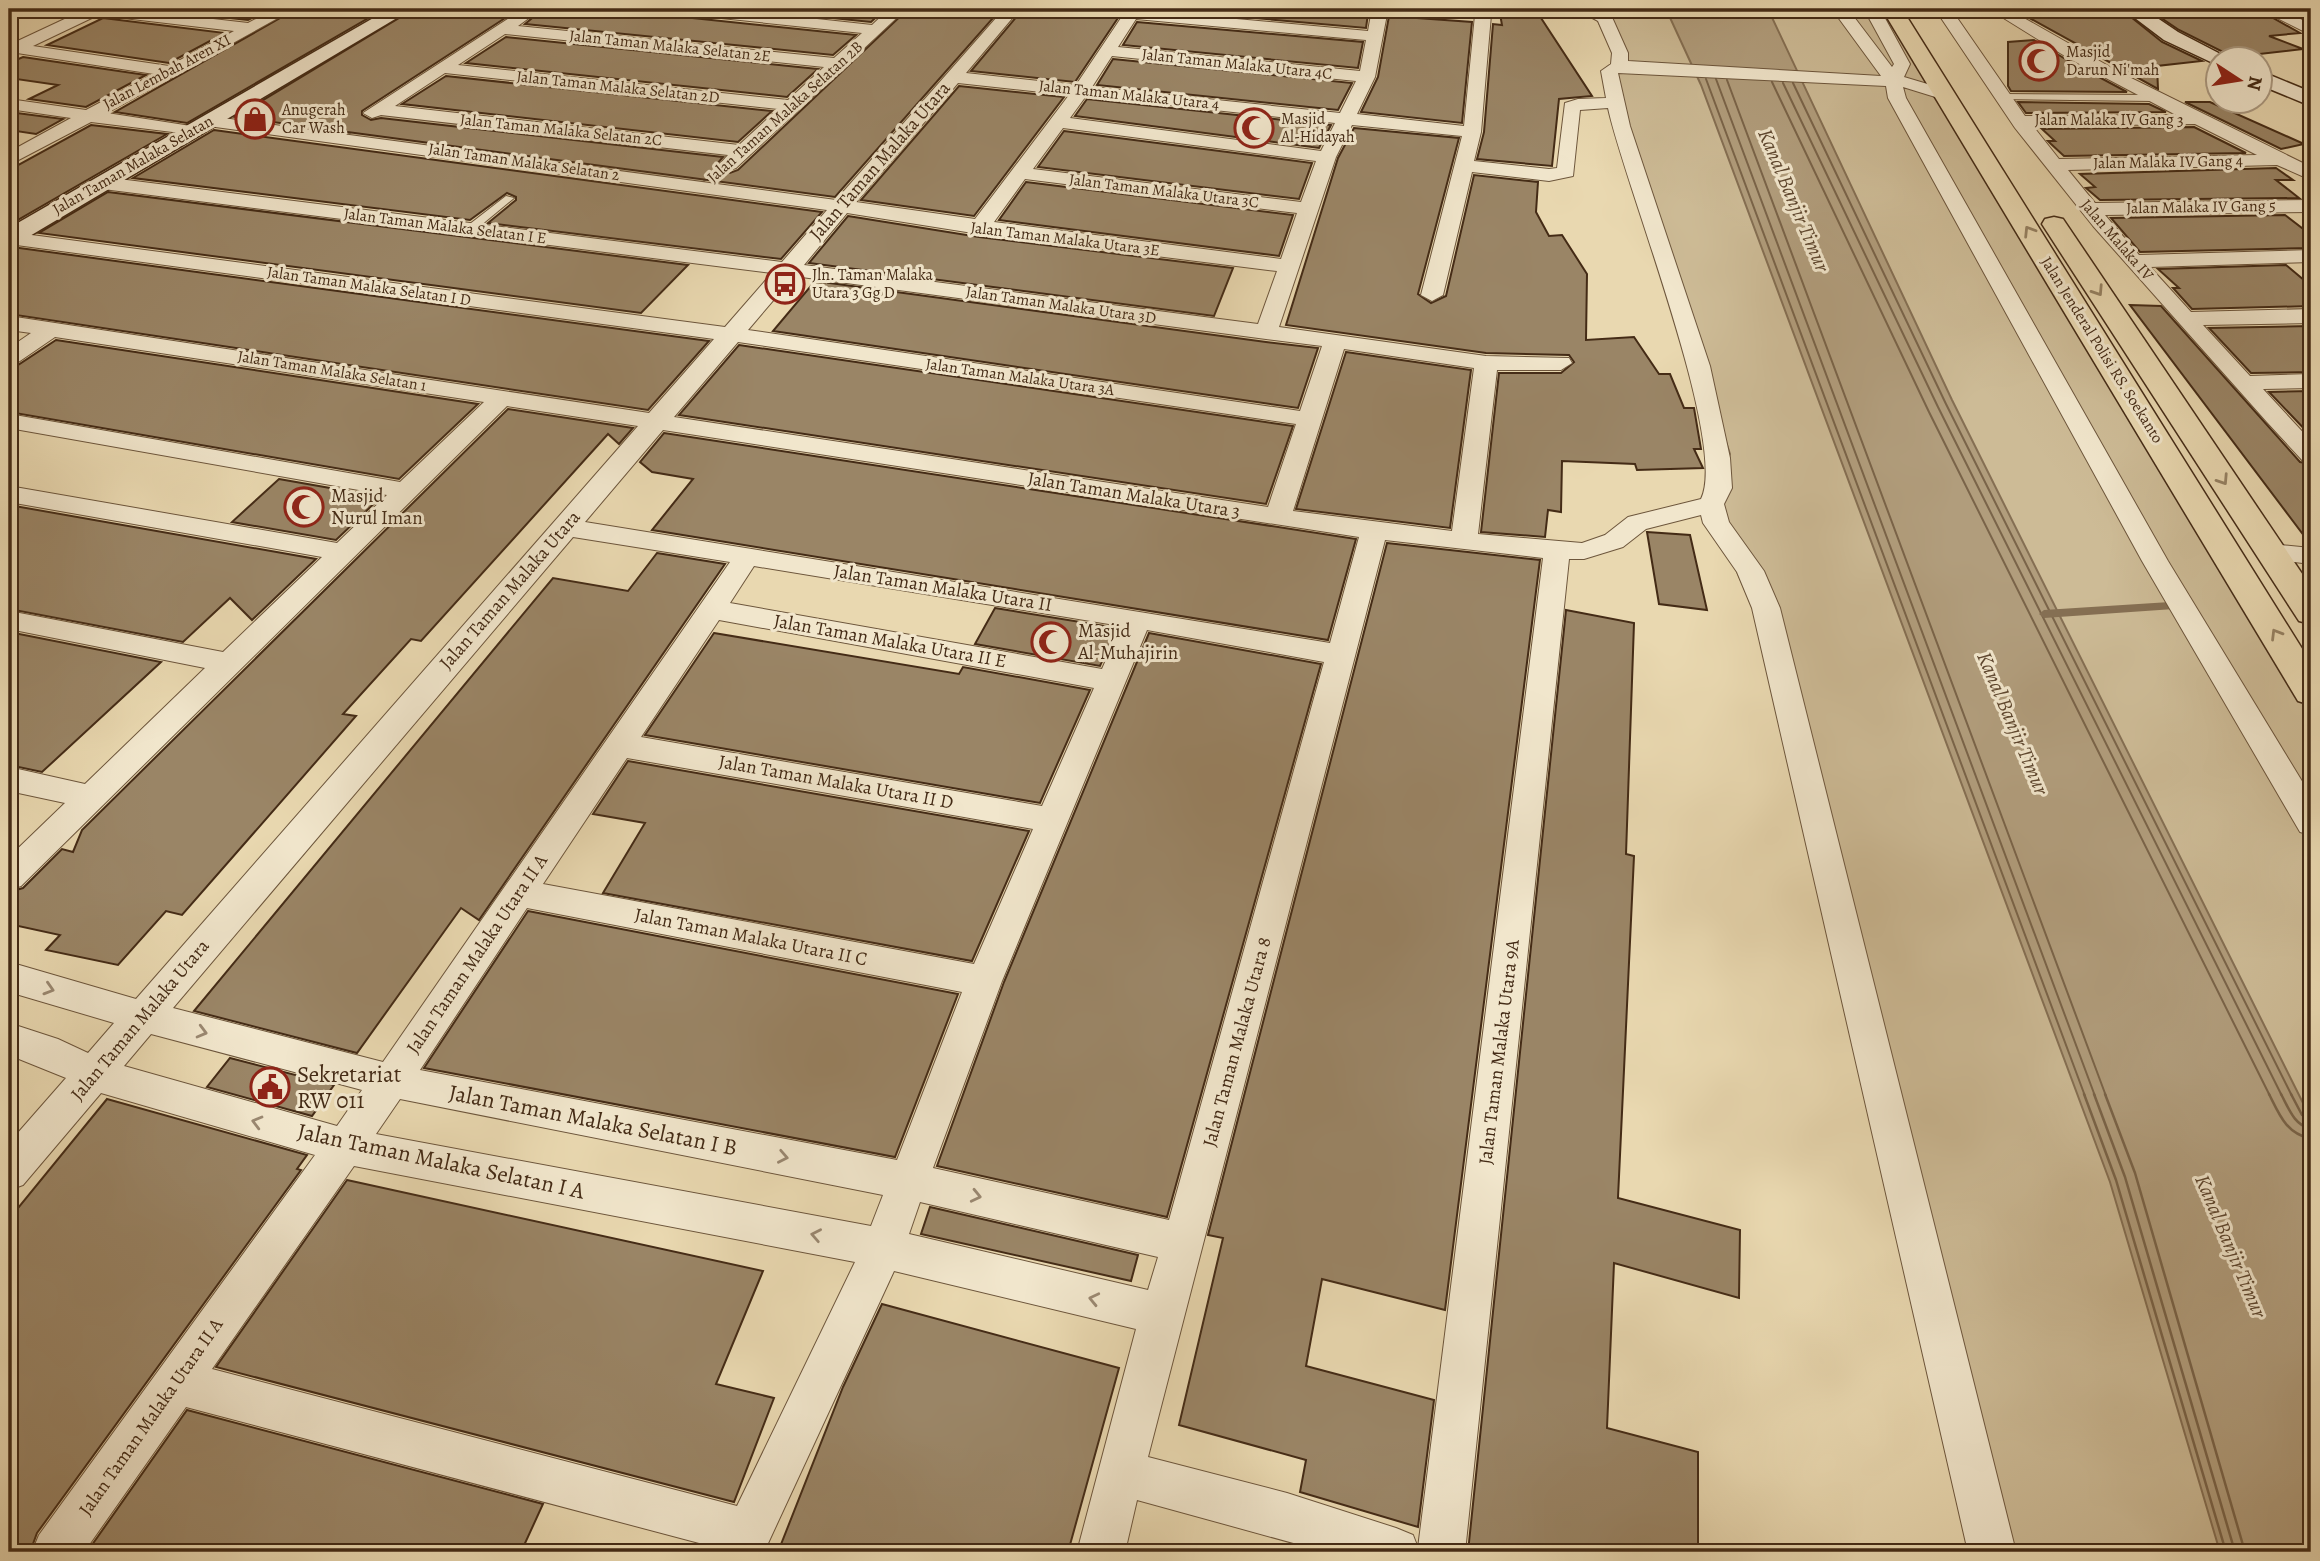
<svg xmlns="http://www.w3.org/2000/svg" width="2320" height="1561" viewBox="0 0 2320 1561" font-family="Alegreya,serif">
<rect width="100%" height="100%" fill="#e9d8b0"/>
<filter id="stains"><feTurbulence type="fractalNoise" baseFrequency=".00286" numOctaves="4"/><feColorMatrix values="0 0 0 0 .2 0 0 0 0 .09 0 0 0 0 .02 0 0 0 .5 -.17"/></filter>
<radialGradient id="worn" r=".72"><stop offset=".6" stop-color="#630" stop-opacity="0"/><stop offset="1" stop-color="#630" stop-opacity=".3"/></radialGradient>
<!-- green -->
<g fill="#cdbb96" stroke="#887356" stroke-width="2">
<polygon points="1584,9 1892,9 2311,692 2311,1552 1992,1552 1779,668 1716,523 1719,488 1730,454 1621,126 1615,103 1619,66 1594,12"/>
<polygon points="384,111 733,154 702,183 344,137"/>
</g>
<!-- water -->
<polygon fill="#b19d7c" stroke="#856f53" stroke-width="2" points="1666,9 1768,9 1952,400 2311,1119 2311,1552 2220,1552 2110,1182 1701,85"/>
<g fill="none" stroke-linecap="round" stroke-linejoin="round">
<!-- shore-far1 -->
<g stroke="#7a6449" stroke-width="2">
<polyline points="1706,79 2085,1096"/>
<polyline points="1716,79 2095,1096"/>
<polyline points="1727,80 2106,1096"/>
<polyline points="1772,82 1929,412 2270,1096"/>
<polyline points="1783,83 1938,407 2282,1096"/>
<polyline points="1793,83 1946,404 2292,1096"/>
</g>
<!-- shore -->
<g stroke="#7a6449" stroke-width="2.5">
<polyline points="2084,1094 2116,1180 2226,1552"/>
<polyline points="2094,1094 2125,1177 2235,1552"/>
<polyline points="2105,1094 2135,1173 2245,1552"/>
<path d="M2269,1094C2280,1116 2286,1133 2311,1139"/>
<path d="M2281,1094C2289,1109 2294,1125 2311,1129"/>
<polyline points="2291,1094 2302,1115 2311,1120"/>
</g>
<!-- stream -->
<polygon fill="#856f53" fill-rule="evenodd" points="2170,602 2174,603 2175,606 2174,609 2044,618 2039,614 2044,610"/>
</g>
<!-- building -->
<g fill="#9a8566" stroke="#442b16" stroke-width="2">
<polygon points="147,9 270,9 248,20"/>
<polygon points="296,9 384,9 187,123 115,112"/>
<polygon points="414,9 519,9 362,111 362,115 371,120 381,118 723,157 717,164 730,173 738,170 908,9 1001,9 835,197 235,117"/>
<polygon points="543,9 673,9 683,17 856,35 833,55 525,24"/>
<polygon points="746,9 885,9 871,22"/>
<polygon points="1023,9 1124,9 1075,82 971,71"/>
<polygon points="1153,9 1338,9 1337,12 1368,14 1366,28"/>
<polygon points="2013,9 2121,9 2162,42 2202,61 2157,66 2158,89"/>
<polygon points="2148,9 2257,9 2300,33 2269,36 2303,49 2233,57 2179,30"/>
<polygon points="1500,14 1539,15 1592,96 1559,99 1552,166 1477,159 1484,132 1493,24 1502,25"/>
<polygon points="1389,16 1472,22 1462,123 1361,112 1378,77"/>
<polygon points="103,18 225,33 169,63 47,45"/>
<polygon points="1137,22 1363,42 1358,68 1123,45"/>
<polygon points="506,37 818,69 787,97 466,63"/>
<polygon points="2034,40 2067,60 2127,92 2011,91 2008,86 2008,42"/>
<polygon points="23,57 146,75 86,107 29,99 58,85 9,78 9,63"/>
<polygon points="1113,59 1352,83 1338,110 1097,85"/>
<polygon points="446,76 772,111 738,142 402,104"/>
<polygon points="959,86 1064,97 974,216 861,200"/>
<polygon points="1087,99 1331,125 1319,148 1075,116"/>
<polygon points="2018,102 2149,104 2166,112 2026,113"/>
<polygon points="2185,102 2210,102 2304,144 2281,149"/>
<polygon points="9,112 63,119 36,134 9,130"/>
<polygon points="91,125 167,134 9,225 9,170"/>
<polygon points="2194,127 2246,153 2064,156 2051,144 2048,141 2055,141 2042,129"/>
<polygon points="1354,128 1459,138 1418,294 1431,303 1446,296 1474,175 1538,182 1536,212 1549,236 1562,235 1587,274 1586,340 1634,337 1659,374 1670,374 1684,408 1694,408 1701,449 1694,449 1703,468 1637,470 1635,464 1562,461 1561,512 1548,510 1545,537 1481,532 1499,373 1561,373 1574,362 1569,355 1486,353 1286,325 1338,158"/>
<polygon points="214,130 822,212 781,259 488,223 516,200 516,197 507,193 470,220 133,178"/>
<polygon points="1064,131 1312,163 1299,199 1038,167"/>
<polygon points="2276,168 2293,180 2276,180 2299,198 2100,200 2086,188 2095,187 2080,174"/>
<polygon points="1026,182 1293,215 1279,256 999,220"/>
<polygon points="108,192 688,265 641,313 39,233"/>
<polygon points="2285,215 2311,235 2311,248 2140,252 2111,218"/>
<polygon points="848,216 979,237 1233,268 1214,316 809,263"/>
<polygon points="9,247 12,247 709,341 648,410 9,314"/>
<polygon points="2286,265 2311,286 2311,306 2192,309 2173,288 2179,288 2158,269"/>
<polygon points="815,281 1266,342 1318,348 1298,408 773,331"/>
<polygon points="2130,305 2161,306 2300,462 2311,464 2311,545"/>
<polygon points="2311,326 2311,372 2251,373 2209,328"/>
<polygon points="56,340 478,404 399,479 9,412 9,367 18,365"/>
<polygon points="739,345 1293,426 1266,504 679,415"/>
<polygon points="1346,352 1471,370 1450,528 1296,509"/>
<polygon points="2311,391 2311,436 2269,392"/>
<polygon points="508,409 633,428 619,444 608,434 421,641 411,639 343,714 356,716 182,915 166,911 118,965 46,950 60,935 9,924 9,892 23,888 62,849 73,852 82,830"/>
<polygon points="664,433 1356,539 1328,640 652,530 693,479 652,472 640,462"/>
<polygon points="279,479 381,497 336,540 232,522"/>
<polygon points="9,505 316,559 252,620 230,598 183,642 9,609"/>
<polygon points="1647,532 1690,535 1707,610 1659,604"/>
<polygon points="1387,543 1540,560 1445,1310 1322,1279 1306,1366 1434,1400 1418,1527 1300,1492 1306,1460 1179,1425 1223,1238 1208,1235"/>
<polygon points="657,553 725,564 479,920 461,908 357,1053 194,1011 553,578 628,591"/>
<polygon points="995,608 1117,628 1100,666 975,644"/>
<polygon points="1566,610 1634,623 1626,854 1634,856 1618,1198 1740,1230 1739,1298 1614,1263 1607,1428 1698,1452 1698,1552 1468,1552"/>
<polygon points="9,632 161,662 42,772 9,765"/>
<polygon points="714,633 959,674 963,667 1090,690 1040,803 645,735"/>
<polygon points="1149,633 1321,664 1167,1217 937,1166 1004,982"/>
<polygon points="628,761 1029,831 972,961 603,893 645,823 593,814"/>
<polygon points="528,911 958,994 895,1157 424,1068"/>
<polygon points="230,1058 334,1085 312,1116 207,1087"/>
<polygon points="107,1099 307,1155 297,1169 301,1170 37,1533 30,1552 9,1552 9,1219"/>
<polygon points="347,1180 763,1271 716,1384 774,1398 734,1502 216,1367"/>
<polygon points="930,1207 1138,1255 1131,1281 921,1234"/>
<polygon points="882,1304 1119,1368 1068,1552 778,1552 843,1387"/>
<polygon points="187,1410 543,1504 521,1552 87,1552"/>
</g>
<g fill="none" stroke-linecap="round" stroke-linejoin="round">
<!-- lane casing -->
<g stroke="#6d563c" stroke-width="2">
<g id="lane">
<polygon points="2004,94 2153,95 2157,98 2153,101 2001,99 2001,95"/>
<polygon points="506,196 514,198 474,231 466,231 466,227"/>
</g>
</g>
<!-- street casing -->
<g stroke="#6d563c" stroke-width="2">
<g id="street">
<path d="M86,9H126L248,23L275,9H294L107,113L191,126L200,131L197,135L91,122L9,165V152L71,118L9,109V99L86,110L154,74L17,53L9,56V45ZM98,15L234,31L169,66L33,46Z"/>
<path d="M523,9H541L518,26L834,58L862,33L683,14L675,9H724L872,25L889,9H906L736,168L729,170L720,164L728,155L381,115L372,118L363,113ZM505,34L824,67L788,100L458,65ZM445,73L778,109L739,145L395,106Z"/>
<path d="M1004,9H1020L966,73L1076,85L1127,9L1368,31L1372,9H1388L1375,77L1357,114L1464,126L1475,15L1483,10L1489,12L1491,15L1481,132L1474,161L1549,169L1557,168L1565,103L1578,99L1606,98L1601,71L1611,64L1612,53L1598,21L1576,9H1597L1611,15L1628,53V61L1881,76L1832,9H1848L1892,67L1894,64L1864,9H1880L1910,64L1904,77L1951,91L1954,95L1945,100L1903,87L1906,98L2168,561L2311,796V835L2300,832L2142,561L1888,98L1886,86L1618,73L1630,126L1710,366L1730,458L1732,488L1724,504L1729,522L1764,571L1780,608L2016,1552H1968L1752,608L1737,572L1703,523L1701,515L1646,529L1623,547L1584,559H1569L1465,1552H1326L1137,1500L1125,1552H1077L1136,1329L894,1271L764,1552H716L718,1548L186,1407L84,1552H32L39,1535L315,1155L101,1093L23,1185L9,1190V1143L66,1078L9,1055V1023L58,1039L88,1053L114,1023L9,992V962L136,999L638,426L507,406L21,886L9,890V857L65,803L9,791V767L85,784L205,668L9,629V611L223,652L322,557L9,502V486L337,543L387,495L9,428V414L400,482L484,402L55,337L17,363L9,365V348L31,333L9,330V316L649,413L714,339L9,244V232L725,327L772,273L103,189L93,183L103,177L782,262L827,210L208,126L199,121L208,116L836,200ZM1136,19L1366,40L1360,71L1118,47ZM1112,56L1356,81L1340,113L1092,87ZM958,83L1069,95L975,219L856,202ZM1086,96L1335,123L1321,151L1070,118ZM1608,108C1624,183 1729,443 1701,499L1628,517L1605,535L1582,543L1478,534L1497,370H1561L1572,363L1569,358L1486,356L1279,327L1336,157L1352,125L1462,136L1421,295L1432,301L1443,295L1472,172L1549,181L1573,176L1580,110ZM1063,128L1316,161L1301,202L1033,169ZM1025,179L1297,213L1281,259L994,222ZM847,213L979,234L1277,271L1258,324L804,265ZM794,276L1266,339L1322,346L1300,411L748,330ZM738,342L1296,424L1268,507L674,417ZM1344,349L1474,368L1452,531L1293,511ZM663,430L1359,537L1330,643L585,522ZM573,537L730,562L383,1062L173,1008ZM1385,540L1543,558L1418,1548L1413,1535L1396,1528L1287,1493L1148,1457ZM754,566L1121,626L1102,669L730,603ZM719,620L1094,688L1042,806L641,737ZM1147,630L1324,662L1169,1220L933,1168L1002,981ZM627,758L1033,829L974,964L543,884ZM527,908L962,992L897,1160L420,1070ZM151,1034L362,1090L337,1126L124,1066ZM400,1099L883,1195L871,1226L376,1134ZM354,1166L855,1262L737,1506L212,1369ZM920,1202L1158,1257L1148,1290L909,1234Z"/>
<path d="M1935,9H1951L2025,116L2176,115L2068,58L1989,9H2008L2119,72L2311,167V180L2277,165L2068,170L2095,203L2311,200V212L2105,215L2139,255L2311,250V262L2150,267L2191,312L2311,309V323L2203,325L2250,376L2311,374V388L2263,389L2311,441V462L2302,460L2267,422L2093,226L2015,128ZM2195,124L2257,155L2059,159L2033,126Z"/>
<polygon points="2259,9 2279,9 2311,24 2311,35"/>
<polygon points="2270,544 2311,548 2311,564 2261,558 2257,552 2261,546"/>
</g>
</g>
<!-- secondary casing -->
<g stroke="#442b16" stroke-width="3">
<g id="secondary">
<polygon points="389,9 412,9 18,243 9,245 9,228"/>
<polygon points="2123,9 2144,9 2178,32 2232,60 2218,60 2218,65 2215,64 2164,40"/>
<polygon points="2260,71 2311,92 2311,106 2260,85"/>
</g>
</g>
<!-- primary casing -->
<g stroke="#442b16" stroke-width="3">
<g id="primary">
<polygon points="1882,9 1902,9 2311,663 2311,705 2298,701"/>
<polygon points="2054,217 2063,219 2311,587 2311,624 2299,621 2042,224 2045,219"/>
</g>
</g>
<!-- lane -->
<use href="#lane" fill="#f1e6cc" fill-rule="evenodd"/>
<!-- street -->
<use href="#street" fill="#f1e6cc" fill-rule="evenodd"/>
<!-- secondary -->
<use href="#secondary" fill="#f1e6cc" fill-rule="evenodd"/>
<!-- primary -->
<use href="#primary" fill="#e9d8b0" fill-rule="evenodd"/>
</g>
<!-- one-way arrows -->
<defs><path id="oneway-chevron" d="M-2-3.5L2.5 0L-2 3.5" fill="none" stroke-width="1.6" stroke-linecap="round" stroke-linejoin="round" transform="scale(1.75)"/></defs>
<g stroke="#968263">
<use href="#oneway-chevron" transform="translate(2029 231) rotate(-122)"/>
<use href="#oneway-chevron" transform="translate(2098 291) rotate(57)"/>
<use href="#oneway-chevron" transform="translate(2223 480) rotate(57)"/>
<use href="#oneway-chevron" transform="translate(2276 634) rotate(-121)"/>
</g>
<g stroke="#9a8871">
<use href="#oneway-chevron" transform="translate(49 989) rotate(17)"/>
<use href="#oneway-chevron" transform="translate(202 1032) rotate(15)"/>
<use href="#oneway-chevron" transform="translate(257 1122) rotate(-165)"/>
<use href="#oneway-chevron" transform="translate(783 1157) rotate(11)"/>
<use href="#oneway-chevron" transform="translate(976 1196) rotate(13)"/>
<use href="#oneway-chevron" transform="translate(816 1235) rotate(-169)"/>
<use href="#oneway-chevron" transform="translate(1094 1299) rotate(-167)"/>
</g>
<!-- icons -->
<defs>
<g id="mosque-ring" transform="scale(2.0125)"><circle r="9.5" fill="#f1e6cc" stroke="#8f2418" stroke-width="1.5"/><path d="M3.5-4.9A6 6 0 1 0 3.5 4.9A5 5 0 1 1 3.5-4.9Z" fill="#8f2418"/></g>
<g id="shop-ring" transform="scale(2.0125)"><circle r="9.5" fill="#f1e6cc" stroke="#8f2418" stroke-width="1.5"/><path d="M-5-2.5h2.3a2.7 3.5 0 0 1 5.4 0H5L5.5 6h-11ZM-1.5-2.5h3a1.5 2.3 0 0 0-3 0Z" fill="#8f2418"/></g>
<g id="bus-ring" transform="scale(2.0125)"><circle r="9.5" fill="#f1e6cc" stroke="#8f2418" stroke-width="1.5"/><path d="M-5-6H5V4H4V6H2V4H-2V6H-4V4H-5ZM-3.5-4V0h7V-4ZM-3.5 1.2v1.5H-2V1.2ZM2 1.2v1.5H3.5V1.2Z" fill="#8f2418"/></g>
<g id="civic-ring" transform="scale(2.0125)"><circle r="9.5" fill="#f1e6cc" stroke="#8f2418" stroke-width="1.5"/><path d="M-.6-6.5H3V-4.5H.6V-3L4-1V1h2V6H-6V1h2V-1L-.6-3ZM-1.2 2.5V6h2.4V2.5Z" fill="#8f2418"/></g>
</defs>
<g fill-rule="evenodd">
<use href="#mosque-ring" x="2039" y="61"/>
<use href="#shop-ring" x="255" y="119"/>
<use href="#mosque-ring" x="1254" y="128"/>
<use href="#bus-ring" x="785" y="284"/>
<use href="#mosque-ring" x="304" y="507"/>
<use href="#mosque-ring" x="1051" y="642"/>
<use href="#civic-ring" x="270" y="1087"/>
</g>
<g text-anchor="middle" dominant-baseline="central" stroke-width="6" stroke-linejoin="round" paint-order="stroke">
<!-- far-street labels -->
<g font-size="16" fill="#442b16" stroke="#f1e6cc">
<text transform="translate(670 46) rotate(6)">Jalan Taman Malaka Selatan 2E</text>
<text transform="translate(1237 64) rotate(6)">Jalan Taman Malaka Utara 4C</text>
<text transform="translate(167 72) rotate(-28)">Jalan Lembah Aren XI</text>
<text transform="translate(618 87) rotate(6)">Jalan Taman Malaka Selatan 2D</text>
<text transform="translate(1129 95) rotate(6)">Jalan Taman Malaka Utara 4</text>
<text transform="translate(785 112) rotate(-42)">Jalan Taman Malaka Selatan 2B</text>
<text x="2109" y="120">Jalan Malaka IV Gang 3</text>
<text transform="translate(561 130) rotate(6)">Jalan Taman Malaka Selatan 2C</text>
<text transform="translate(524 162) rotate(8)">Jalan Taman Malaka Selatan 2</text>
<text transform="translate(2168 162) rotate(-1)">Jalan Malaka IV Gang 4</text>
<text transform="translate(133 165) rotate(-30)">Jalan Taman Malaka Selatan</text>
<text transform="translate(1164 191) rotate(7)">Jalan Taman Malaka Utara 3C</text>
<text transform="translate(2201 207) rotate(-1)">Jalan Malaka IV Gang 5</text>
<text transform="translate(445 226) rotate(7)">Jalan Taman Malaka Selatan I E</text>
<text transform="translate(1065 239) rotate(7)">Jalan Taman Malaka Utara 3E</text>
<text transform="translate(2117 240) rotate(49)">Jalan Malaka IV</text>
<text transform="translate(369 286) rotate(8)">Jalan Taman Malaka Selatan I D</text>
<text transform="translate(1061 305) rotate(8)">Jalan Taman Malaka Utara 3D</text>
<text transform="translate(2102 350) rotate(58)">Jalan Jenderal Polisi RS. Soekanto</text>
<text transform="translate(332 371) rotate(9)">Jalan Taman Malaka Selatan 1</text>
<text transform="translate(1020 377) rotate(8)">Jalan Taman Malaka Utara 3A</text>
</g>
<!-- far-poi labels -->
<g font-size="16" fill="#442b16" stroke="#f1e6cc" text-anchor="start">
<text x="2066" y="52">Masjid<tspan x="2066" dy="18">Darun Ni'mah</tspan></text>
<text x="282" y="110">Anugerah<tspan x="282" dy="18">Car Wash</tspan></text>
<text x="1281" y="119">Masjid<tspan x="1281" dy="18">Al-Hidayah</tspan></text>
<text x="812" y="275">Jln. Taman Malaka<tspan x="812" dy="18">Utara 3 Gg D</tspan></text>
</g>
<!-- street labels -->
<g font-size="19" fill="#442b16" stroke="#f1e6cc">
<text transform="translate(880 161) rotate(-49)">Jalan Taman Malaka Utara</text>
<text transform="translate(1134 495) rotate(9)">Jalan Taman Malaka Utara 3</text>
<text transform="translate(943 588) rotate(9)">Jalan Taman Malaka Utara II</text>
<text transform="translate(510 590) rotate(-49)">Jalan Taman Malaka Utara</text>
<text transform="translate(890 641) rotate(10)">Jalan Taman Malaka Utara II E</text>
<text transform="translate(836 782) rotate(10)">Jalan Taman Malaka Utara II D</text>
<text transform="translate(751 937) rotate(11)">Jalan Taman Malaka Utara II C</text>
<text transform="translate(477 954) rotate(-56)">Jalan Taman Malaka Utara II A</text>
<text transform="translate(140 1020) rotate(-50)">Jalan Taman Malaka Utara</text>
<text transform="translate(1237 1042) rotate(-75)">Jalan Taman Malaka Utara 8</text>
<text transform="translate(1499 1052) rotate(-83)">Jalan Taman Malaka Utara 9A</text>
<text transform="translate(151 1417) rotate(-55)">Jalan Taman Malaka Utara II A</text>
</g>
<!-- poi labels -->
<g font-size="19" fill="#442b16" stroke="#f1e6cc" text-anchor="start">
<text x="331" y="496">Masjid<tspan x="331" dy="22">Nurul Iman</tspan></text>
<text x="1078" y="631">Masjid<tspan x="1078" dy="22">Al-Muhajirin</tspan></text>
</g>
<!-- water labels -->
<g font-size="21" font-style="italic" fill="#5f4830" stroke="#f1e6cc">
<text transform="translate(1794 200) rotate(67)">Kanal Banjir Timur</text>
<text transform="translate(2013 723) rotate(67)">Kanal Banjir Timur</text>
<text transform="translate(2231 1246) rotate(67)">Kanal Banjir Timur</text>
</g>
<!-- near-poi labels -->
<g font-size="23" fill="#442b16" stroke="#f1e6cc" text-anchor="start">
<text x="297" y="1074">Sekretariat<tspan x="297" dy="26">RW 011</tspan></text>
</g>
<!-- near-street labels -->
<g font-size="23" fill="#442b16" stroke="#f1e6cc">
<text transform="translate(593 1120) rotate(11)">Jalan Taman Malaka Selatan I B</text>
<text transform="translate(441 1161) rotate(12)">Jalan Taman Malaka Selatan I A</text>
</g>
</g>
<!-- margin -->
<rect width="2320" height="1561" fill="none" stroke="#e9d8b0" stroke-width="35"/>
<rect x="10" y="10" width="2299" height="1540" fill="none" stroke="#442b16" stroke-width="3.5"/>
<rect x="18" y="18" width="2285" height="1526" fill="none" stroke="#442b16" stroke-width="2"/>
<!-- north arrow -->
<g transform="translate(2239 80) rotate(102)"><circle r="33" fill="#f1e6cc" stroke="#ac9b83" stroke-width="2"/>
<path d="M0-5L12 26L0 18L-12 26Z" fill="#8f2418"/>
<text y="-10" font-size="19" font-weight="bold" text-anchor="middle" fill="#442b16">N</text>
</g>
<rect width="100%" height="100%" filter="url(#stains)"/>
<rect width="100%" height="100%" fill="url(#worn)"/>
</svg>
